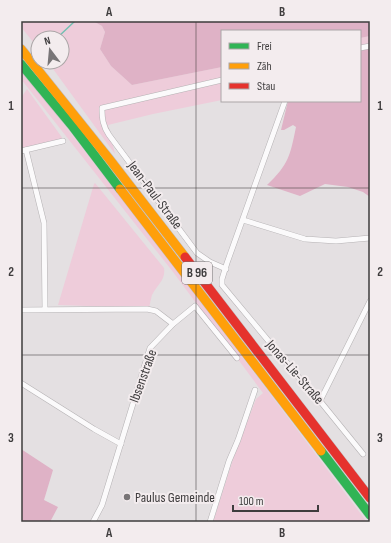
<svg xmlns="http://www.w3.org/2000/svg" width="391" height="543" viewBox="0 0 391 543" font-family="'Sofia Sans Condensed',sans-serif">
<rect width="100%" height="100%" fill="#e4e0e2"/>
<!-- green -->
<g fill="#eeccda">
<polygon points="21,21 93,21 102,26 105,32 100,49 111,66 132,85 222,67 222,100 153,114 108,125 115,154 48,62 62,62 62,38 38,38 38,48 21,27"/>
<polygon points="370,36 370,47 360,49 360,38"/>
<polygon points="21,72 52,109 175,268 367,522 213,522 234,456 256,399 263,393 173,272 21,79"/>
<polygon points="27,89 66,143 63,141 21,151 21,98"/>
<path d="M95,183L164,268C166,280 157,285 152,295C151,299 150,303 149,308L58,305L94,184Z"/>
</g>
<!-- forest -->
<g fill="#dfb2c6">
<polygon points="93,21 370,21 370,36 360,38 360,31 222,31 222,67 132,85 111,66 100,49 105,32 102,26"/>
<path d="M370,48V197L363,192L348,187L325,184L300,196L267,185C289,164 290,156 296,127L293,125L284,130H281L288,101H360V50Z"/>
<polygon points="21,449 53,470 44,500 58,507 50,522 21,522"/>
</g>
<g fill="none" stroke-linecap="round" stroke-linejoin="round">
<!-- stream -->
<polyline stroke="#73c0b2" stroke-width="1.5" points="57,38 75,21"/>
<!-- street casing -->
<g stroke="#b5b2b4" stroke-width="6">
<g id="street">
<polyline points="360,48 370,46"/>
<path d="M222,80L102,108C102,119 103,126 109,135L197,253L210,262L226,269"/>
<polyline points="285,101 227,263 222,279 222,285 306,386 320,401 363,454"/>
<polyline points="26,150 44,223 45,309"/>
<polyline points="21,151 63,141"/>
<polyline points="243,220 305,239 336,241 370,238"/>
<polyline points="21,310 147,309 156,311 173,324"/>
<polyline points="21,383 94,429 121,444"/>
<polyline points="320,401 370,301"/>
<polyline points="93,522 102,505 150,348 173,324 195,306 237,358"/>
<polyline points="210,522 229,461 238,440 255,390"/>
</g>
</g>
<!-- fast casing -->
<g stroke="#c0bebf" stroke-width="10">
<g id="fast">
<polyline points="21,64 73,127 120,189"/>
<polyline points="321,451 370,515"/>
</g>
</g>
<!-- slow casing -->
<g stroke="#c0bebf" stroke-width="10">
<g id="slow">
<polyline points="21,49 110,160 185,257"/>
<polyline points="120,189 321,451"/>
</g>
</g>
<!-- jam casing -->
<g stroke="#c0bebf" stroke-width="10">
<polyline id="jam" points="185,257 370,498"/>
</g>
<!-- street -->
<use href="#street" stroke="#fbfafb" stroke-width="5"/>
<!-- fast -->
<use href="#fast" stroke="#30b455" stroke-width="9"/>
<!-- slow -->
<use href="#slow" stroke="#ff9f0a" stroke-width="9"/>
<!-- jam -->
<use href="#jam" stroke="#e5322d" stroke-width="9"/>
</g>
<!-- grid -->
<path fill="none" stroke="#3e3c3d" stroke-width="1" stroke-opacity="0.55" d="M196,21V522M21,188H370M21,355H370"/>
<!-- markers -->
<circle fill="#787577" stroke="#f3ecee" stroke-width="1.5" cx="127" cy="497" r="4"/>
<g text-anchor="middle" dominant-baseline="central" stroke-width="4" stroke-linejoin="round" paint-order="stroke">
<!-- shield labels -->
<rect fill="#f3ecee" stroke="#747172" stroke-width="1" x="182" y="262" width="30" height="22" rx="3"/>
<g font-size="13" font-weight="bold" fill="#3e3c3d">
<text x="197" y="273">B 96</text>
</g>
<!-- street labels -->
<g font-size="14" fill="#3e3c3d" stroke="#f3ecee">
<text transform="translate(155 195) rotate(53)">Jean-Paul-Straße</text>
<text transform="translate(295 372) rotate(49)">Jonas-Lie-Straße</text>
<text transform="translate(143 376) rotate(-70)">Ibsenstraße</text>
</g>
<!-- poi labels -->
<g font-size="14" fill="#3e3c3d" stroke="#f3ecee" text-anchor="start">
<text x="135" y="497">Paulus Gemeinde</text>
</g>
</g>
<!-- border -->
<rect width="391" height="543" fill="none" stroke="#f3ecee" stroke-width="44"/>
<!-- legend -->
<rect x="221" y="30" width="140" height="72" fill="#f3ecee" stroke="#aba6a7"/>
<rect x="229" y="43" width="20" height="6" fill="#30b455" stroke="#aba6a7"/>
<text x="257" y="50" font-size="12" fill="#3e3c3d">Frei</text>
<rect x="229" y="63" width="20" height="6" fill="#ff9f0a" stroke="#aba6a7"/>
<text x="257" y="70" font-size="12" fill="#3e3c3d">Zäh</text>
<rect x="229" y="83" width="20" height="6" fill="#e5322d" stroke="#aba6a7"/>
<text x="257" y="90" font-size="12" fill="#3e3c3d">Stau</text>
<!-- north arrow -->
<g transform="translate(50 50) rotate(344)"><circle r="19" fill="#f3ecee" stroke="#aba6a7"/>
<path d="M0-3L7 15L0 10L-7 15Z" fill="#787577"/>
<text y="-6" font-size="11" font-weight="bold" text-anchor="middle" fill="#3e3c3d">N</text>
</g>
<!-- scale -->
<path d="M233 505v6h85v-6" fill="none" stroke="#3e3c3d" stroke-width="2"/>
<text x="239" y="505" font-size="12" fill="#3e3c3d" stroke="#f3ecee" stroke-width="3" paint-order="stroke">100 m</text>
<rect x="22" y="22" width="347" height="499" fill="none" stroke="#3e3c3d" stroke-width="1.5"/>
<g font-size="13" text-anchor="middle" font-weight="bold" fill="#3e3c3d">
<text x="109" y="16">A</text>
<text x="282" y="16">B</text>
<text x="11" y="110">1</text>
<text x="380" y="110">1</text>
<text x="11" y="276">2</text>
<text x="380" y="276">2</text>
<text x="11" y="442">3</text>
<text x="380" y="442">3</text>
<text x="109" y="537">A</text>
<text x="282" y="537">B</text>
</g>
</svg>
